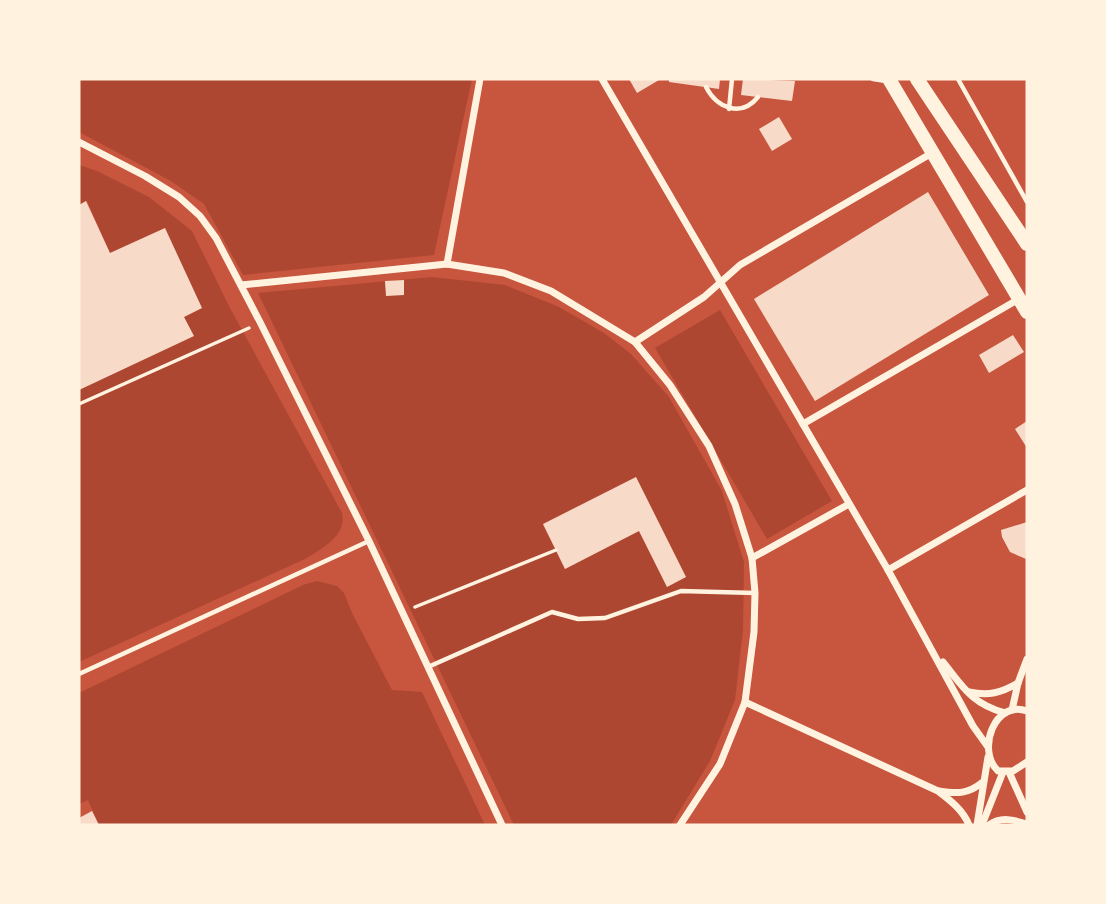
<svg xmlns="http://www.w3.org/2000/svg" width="1106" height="904" viewBox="0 0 1106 904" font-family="'Alegreya Sans',sans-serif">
<rect width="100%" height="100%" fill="#c8553d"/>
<!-- green -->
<g fill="#ae4732" fill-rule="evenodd">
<polygon points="79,79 472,79 434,255 243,275 204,204 171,181 79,132"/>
<path d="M79,165L97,171L149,197L192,231L230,308L342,513C347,535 323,548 307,558L79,662V390L193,336L184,317L201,308L165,228L110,253L87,201L79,205Z"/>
<path d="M432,277L505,285L559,307L604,333L631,354L669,397L722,491L744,562L743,630L735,700L710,761L671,825H514L258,293ZM636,477L686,577L667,587L639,531L565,569L543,525Z"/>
<polygon points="720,310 832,501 767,539 655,348"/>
<polygon points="317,581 337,586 344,593 353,615 392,690 422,692 485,825 99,825 88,800 79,804 79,693 303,585"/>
</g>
<!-- building -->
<g fill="#f7dbc8">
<polygon points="629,79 658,79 659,80 637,93"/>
<polygon points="669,79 720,79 719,89 669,82"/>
<polygon points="743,79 795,81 792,101 741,95"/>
<polygon points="779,117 792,139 772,151 759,129"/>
<polygon points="928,192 989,295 815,401 754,299"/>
<polygon points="86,201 110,253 165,228 202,308 184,317 194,336 79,390 79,205"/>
<polygon points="404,280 404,295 386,296 385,281"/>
<polygon points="1013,335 1024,352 989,373 979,355"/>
<polygon points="1027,421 1027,448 1015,429"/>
<polygon points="636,477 686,577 667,587 639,531 565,569 543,524"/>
<polygon points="1027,522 1027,559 1026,559 1010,552 1002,537 1001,530"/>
<polygon points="92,811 99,825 79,825 79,818"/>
</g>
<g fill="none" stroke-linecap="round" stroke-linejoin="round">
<!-- path -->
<g stroke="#fff3e0" stroke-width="3.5">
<polyline points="79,404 249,328"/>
<polyline points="415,607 556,550"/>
</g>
<!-- service -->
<g stroke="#fff3e0" stroke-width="4.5">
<polyline points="873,79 886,81"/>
<polyline points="958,79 1027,202"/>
<path d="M706,87C717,108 741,118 758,97"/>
<polyline points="729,109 732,79"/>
<polyline points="428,667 552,612 578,619 605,618 681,591 755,593"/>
<polyline points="79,674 369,541"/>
</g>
<!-- minor -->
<g stroke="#fff3e0" stroke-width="7">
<polyline points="602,79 888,570 973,726 988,747"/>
<polyline points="79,142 145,176 179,197 200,216 216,238 260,322 369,541 502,825"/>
<polyline points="447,264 480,79"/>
<polyline points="241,285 447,264 504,273 551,291 635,342 670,385 709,446 735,504 752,558 755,593 754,632 745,702 720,764 680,825"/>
<polyline points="635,342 704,297 740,265 932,153"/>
<polyline points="803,424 1019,299"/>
<polyline points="752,558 849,504"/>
<polyline points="888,570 1027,490"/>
<path d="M943,662C963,687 972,704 1005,713"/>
<path d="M969,692C989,696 1001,693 1018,683"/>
<path d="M745,702L938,791C951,801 963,810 969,825"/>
<polyline points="1012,710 1018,683 1027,659"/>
<path d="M1027,711C995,699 976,750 998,771H1013L1027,762"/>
<polyline points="1009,772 1027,812"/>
<path d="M939,791C958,794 968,794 983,782"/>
<polyline points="977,825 988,757"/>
<polyline points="982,825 1003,772"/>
<path d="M989,825C1001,816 1014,820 1027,824"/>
</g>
<!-- secondary -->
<g stroke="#fff3e0" stroke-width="14">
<polyline points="889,79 1027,312"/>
<polyline points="917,79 1027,244"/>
</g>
</g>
<!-- border -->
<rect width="1106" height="904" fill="none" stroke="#fff3e0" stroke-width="161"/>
</svg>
